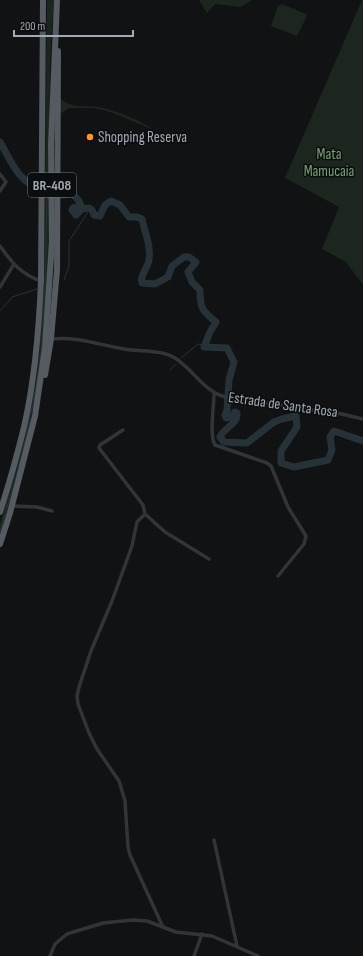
<svg xmlns="http://www.w3.org/2000/svg" width="363" height="956" viewBox="0 0 363 956" font-family="'Sofia Sans Condensed',sans-serif">
<rect width="100%" height="100%" fill="#111213"/>
<!-- green -->
<g fill="#1d261e">
<path d="M47,0H54C46,86 52,172 49,257C46,352 30,447 0,537V524L26,429L39,349L44,290Z"/>
<polygon points="199,0 252,0 241,7 215,4 207,13"/>
<polygon points="362,0 363,0 363,285 346,262 322,249 339,207 285,178"/>
<polygon points="282,4 306,14 307,16 297,36 271,26 278,6"/>
<path d="M60,98C71,109 85,105 98,107C112,109 143,121 152,129L110,112L95,108H69L57,116Z"/>
</g>
<g fill="none" stroke-linecap="round" stroke-linejoin="round">
<!-- stream -->
<g stroke="#273238" stroke-width="1">
<polyline points="64,280 69,266 69,241 90,209"/>
<polyline points="0,311 12,297 37,289"/>
<polyline points="181,358 198,344 204,345"/>
<polyline points="170,370 176,364"/>
<path d="M15,481C26,439 36,396 41,353C46,298 46,244 47,189"/>
<polyline points="0,531 14,484"/>
</g>
<!-- river -->
<g stroke="#273238" stroke-width="7">
<path d="M0,142C9,157 19,184 39,187"/>
<path d="M64,192L63,195L71,193C75,196 80,201 81,206L73,208L72,210L76,215L82,209L89,208L92,210L94,215L100,216L105,205L111,201L120,205L129,217H137L142,219C145,233 151,245 149,260C148,268 139,276 142,283L155,284L168,277L172,266L184,257H189L196,262L188,272L192,282L200,290C200,308 202,311 216,322L210,332L204,347L227,348L234,362L229,380L227,410L225,415L226,418L231,417L235,412L237,413C238,425 224,427 220,437L224,442L247,443L274,422L282,419L296,416L297,427L281,451V463L294,467L328,460L332,450L330,437L334,431L363,441"/>
</g>
<!-- minor -->
<g stroke="#323438" stroke-width="3.5">
<polyline points="0,174 6,182 0,191"/>
<path d="M0,246C11,262 22,275 41,281"/>
<polyline points="0,287 14,264"/>
<path d="M51,339C77,336 99,345 124,349C139,352 161,349 175,358C194,370 202,390 225,397L342,414L363,419"/>
<path d="M214,394C214,408 209,435 215,445L267,463L271,466L288,507L306,536L304,544L278,576"/>
<polyline points="123,430 100,445 99,448 143,505 145,514 137,522 132,546 112,601 91,651 79,687 77,696 78,704 89,733 97,749 119,781 125,801 128,847 130,855 162,925"/>
<polyline points="12,506 37,507 52,511"/>
<polyline points="145,514 165,532 209,559"/>
<polyline points="214,840 237,946"/>
<polyline points="50,956 55,944 67,934 103,923 133,920 147,921 176,932 212,936 258,956"/>
<polyline points="194,956 202,934"/>
</g>
<!-- trunk -->
<g stroke="#565a61" stroke-width="6">
<polyline points="45,375 51,339 57,270 58,51"/>
<path d="M0,512C9,484 17,456 24,427C35,379 39,329 41,281L43,0"/>
<polyline points="0,544 10,513 35,416 45,348 52,241 51,145 57,0"/>
</g>
</g>
<!-- markers -->
<circle fill="#ff981d" stroke="#0c0d0e" stroke-width="1.5" cx="90" cy="137" r="4"/>
<g text-anchor="middle" dominant-baseline="central" stroke-width="3" stroke-linejoin="round" paint-order="stroke">
<!-- shield labels -->
<rect fill="#0c0d0e" stroke="#747b83" stroke-width="1" x="28" y="173" width="48" height="24" rx="3"/>
<g font-size="14" font-weight="bold" fill="#a1aab5">
<text x="52" y="185">BR-408</text>
</g>
<!-- poi labels -->
<g font-size="15" fill="#a1aab5" stroke="#0c0d0e" text-anchor="start">
<text x="98" y="137">Shopping Reserva</text>
</g>
<!-- park labels -->
<g font-size="15" fill="#79a277" stroke="#0c0d0e">
<text x="329" y="154">Mata<tspan x="329" dy="17">Mamucaia</tspan></text>
</g>
<!-- street labels -->
<g font-size="15" fill="#a1aab5" stroke="#0c0d0e">
<text transform="translate(283 405) rotate(8)">Estrada de Santa Rosa</text>
</g>
</g>
<!-- scale -->
<path d="M14 30v6h119v-6" fill="none" stroke="#a1aab5" stroke-width="2"/>
<text x="20" y="30" font-size="12" fill="#a1aab5" stroke="#0c0d0e" stroke-width="3" paint-order="stroke">200 m</text>
</svg>
